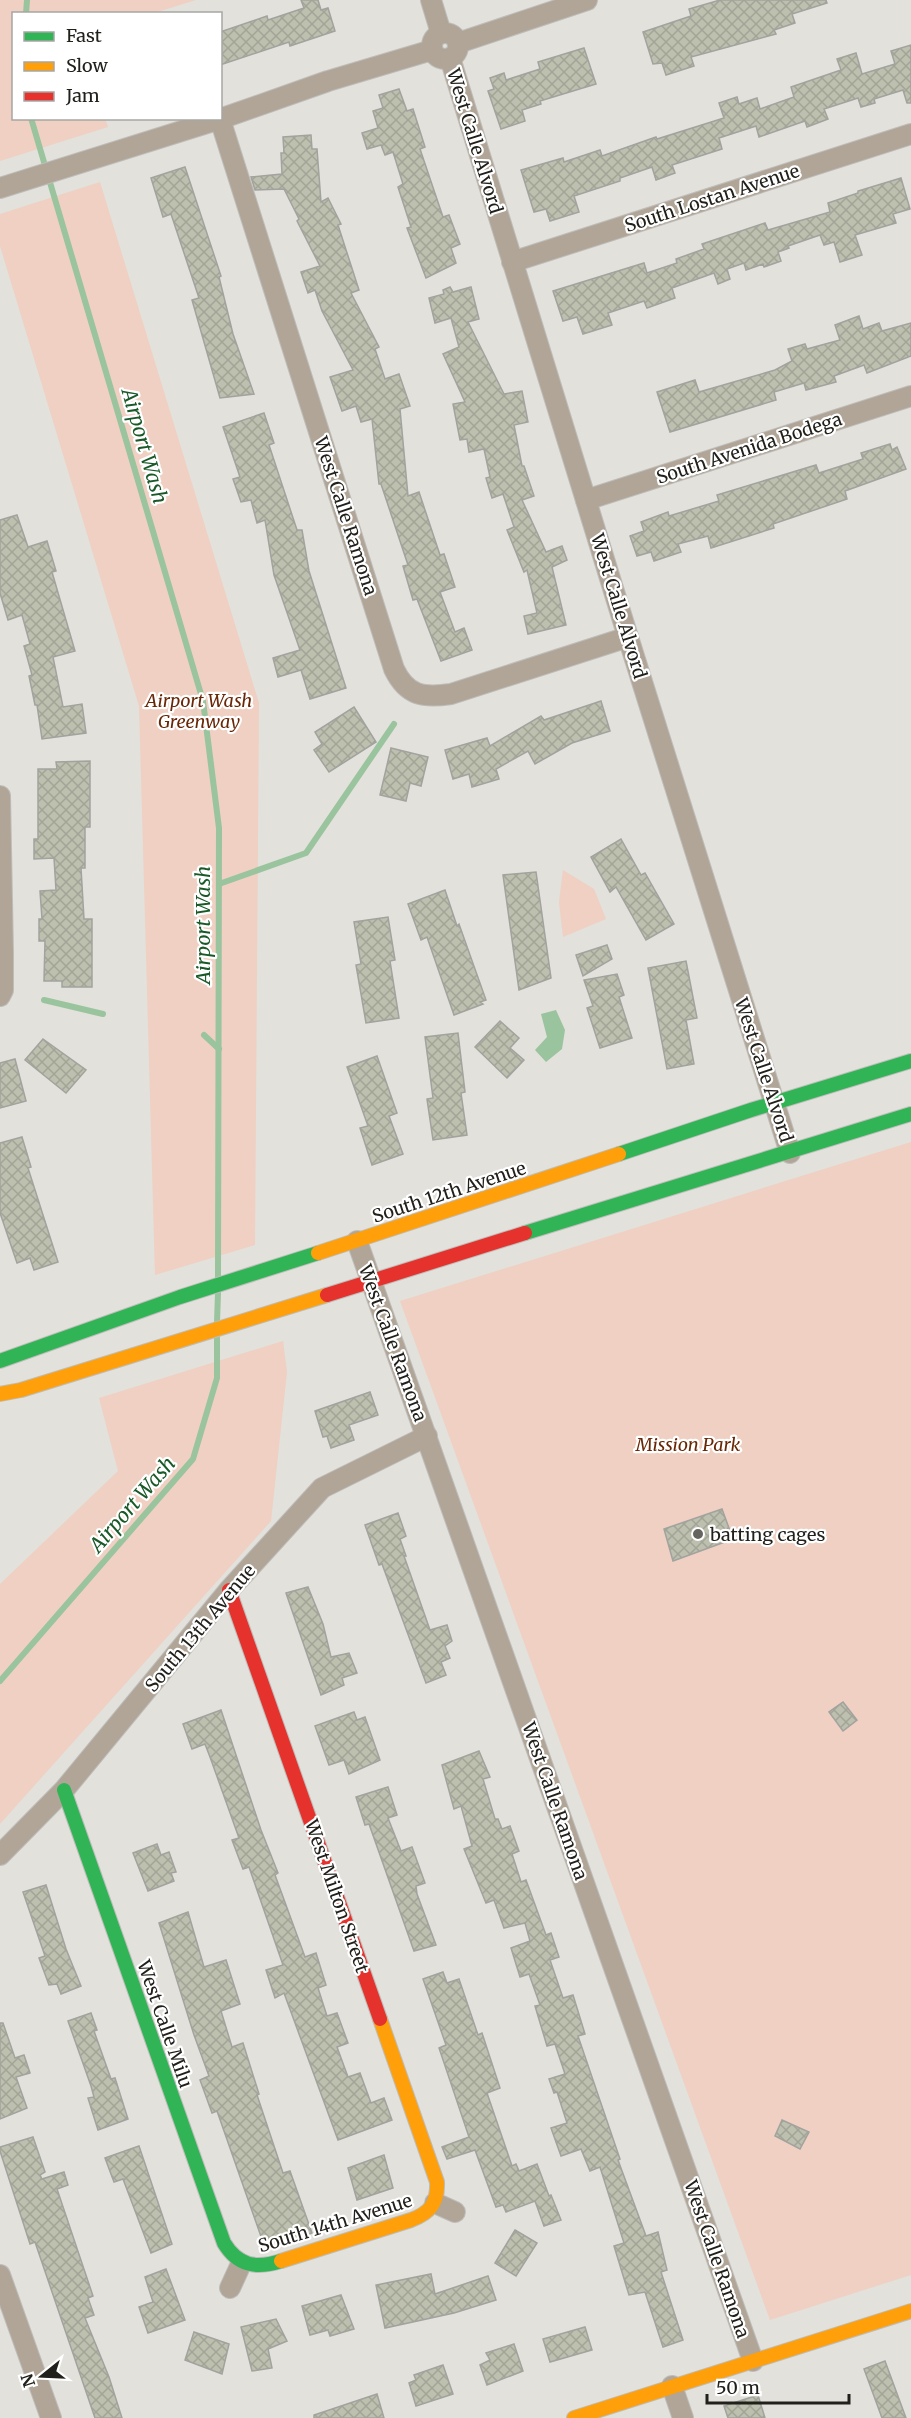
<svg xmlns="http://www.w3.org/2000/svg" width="911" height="2418" viewBox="0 0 911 2418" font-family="Merriweather,serif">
<defs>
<pattern id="building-cross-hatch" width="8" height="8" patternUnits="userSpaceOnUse" patternTransform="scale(1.5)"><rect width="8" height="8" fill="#bdc0af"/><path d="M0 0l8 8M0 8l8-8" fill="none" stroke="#a2a596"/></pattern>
</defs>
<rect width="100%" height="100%" fill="#e2e1dc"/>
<!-- green -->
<g fill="#efd0c2">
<polygon points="0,0 196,0 154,13 14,14 14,118 105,119 108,127 0,161"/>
<polygon points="100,182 259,703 255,1245 155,1275 139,706 0,246 0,214"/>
<polygon points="563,870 594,889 606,919 563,937 559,902"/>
<polygon points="911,1142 911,2275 770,2320 400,1301"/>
<polygon points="283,1341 287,1372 271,1521 0,1824 0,1584 118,1471 99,1398"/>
</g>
<!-- water -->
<polygon fill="#9ac49d" points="556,1010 565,1030 562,1049 546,1062 535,1050 547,1037 541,1014"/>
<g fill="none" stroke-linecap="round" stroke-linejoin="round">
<!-- stream -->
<g stroke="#9ac49d" stroke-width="6">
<polyline points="26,14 27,0"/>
<polyline points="31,118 203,701 219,828 218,1277"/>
<polyline points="219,884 306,853 394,724"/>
<polyline points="44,1000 103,1014"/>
<polyline points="204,1035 219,1049"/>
<polyline points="217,1322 218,1293"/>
<polyline points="0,1681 193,1459 217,1378 217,1338"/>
</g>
</g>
<!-- building -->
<g fill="url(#building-cross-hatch)" stroke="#a2a29e" stroke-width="1.5">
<polygon points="301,0 318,0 321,10 328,8 335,31 290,46 289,42 220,65 220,32 267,16 268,20 304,8"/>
<polygon points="720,0 826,0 827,3 792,14 795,23 774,30 776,34 691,57 694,66 666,75 662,63 653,64 643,32 691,16 689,9"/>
<polygon points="911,45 911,103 907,103 903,90 874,99 875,103 861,107 858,98 824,109 828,119 807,127 805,121 759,137 756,126 719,138 722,149 672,165 675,173 656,180 652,167 620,178 620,181 574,196 579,212 550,221 546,209 534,212 521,170 563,158 564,162 600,150 602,156 656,137 657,139 724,118 719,103 737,97 739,104 757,98 760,109 794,97 791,87 841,70 837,59 856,53 862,74 895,64 891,51"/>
<polygon points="584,48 596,84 540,101 541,104 522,110 525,121 501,129 488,91 494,89 490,78 504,73 506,80 540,69 538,62"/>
<polygon points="399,89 407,111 413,109 425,147 420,149 443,217 449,215 460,244 451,248 456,263 426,278 407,228 411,227 398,187 403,184 393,152 385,155 381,145 367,149 362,133 378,128 373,111 383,108 379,95"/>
<polygon points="311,135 312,149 317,149 321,202 328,198 341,224 338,225 359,290 351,293 379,347 375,349 385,379 399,374 410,406 400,409 408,496 419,492 440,555 444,554 455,587 440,592 455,632 464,628 472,650 441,661 417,599 413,600 403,566 408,565 381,484 379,484 372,419 361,422 356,406 342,411 330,377 353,370 322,311 315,290 308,293 301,272 320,266 297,221 299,219 284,189 255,190 251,177 282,174 281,153 284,153 283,137"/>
<polygon points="185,167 221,276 219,277 233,334 254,394 220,398 192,300 199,298 171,214 163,217 151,178"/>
<polygon points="901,178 910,209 893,214 896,223 855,235 862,255 840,262 834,242 824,245 820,235 788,246 789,248 778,252 781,261 764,267 763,264 746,270 744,263 727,269 730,279 718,284 714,273 672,288 675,298 647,308 644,301 608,313 612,325 583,334 577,317 563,321 553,291 644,263 647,273 677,263 676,259 704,249 702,244 765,223 768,230 830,212 828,203 858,193 858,191"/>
<polygon points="450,287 453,292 471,287 479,319 468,322 504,394 522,391 528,422 514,425 522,466 524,466 534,496 522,500 546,552 562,546 567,560 552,567 566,625 528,634 524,616 537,613 527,570 524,572 507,530 514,527 503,494 492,498 486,478 490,477 484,449 469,452 467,439 460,440 453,404 465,402 443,354 459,347 451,318 435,323 429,298 444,294 443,290"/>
<polygon points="859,316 863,329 879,323 882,331 911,323 911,356 867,373 864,365 834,376 836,382 806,390 804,383 774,392 776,400 670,432 657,392 695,380 699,392 775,370 792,361 788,349 805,344 807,349 840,340 835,325"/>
<polygon points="264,413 274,443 269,445 297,530 302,530 309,571 346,688 310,699 301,670 278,677 273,658 300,650 274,575 265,520 257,523 251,500 241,502 233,479 240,477 223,427"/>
<polygon points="890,444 892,450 897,447 906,469 845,491 847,499 773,524 774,528 711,548 708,536 678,544 681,552 654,561 651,552 637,556 630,536 644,531 641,522 668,512 669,516 719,501 717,495 816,465 819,473 863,459 861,453"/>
<polygon points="17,515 28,547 47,541 56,571 52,572 75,651 53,657 63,707 82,704 86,733 42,739 37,705 35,705 29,676 32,675 24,646 30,644 22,615 8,620 0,593 0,520"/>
<polygon points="601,701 610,731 572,743 535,764 528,751 496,769 499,779 472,787 469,774 453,779 445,750 487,738 490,746 541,716 544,720"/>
<polygon points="354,707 376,742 329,772 314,750 322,744 315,732"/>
<polygon points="391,748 428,757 421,786 410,783 406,801 380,795"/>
<polygon points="90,761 90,827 85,827 85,868 81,868 84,919 92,919 92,987 62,987 62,981 44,981 45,941 39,941 39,919 42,919 40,891 56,890 54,858 34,859 34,839 38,839 38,769 57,769 56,762"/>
<polygon points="621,839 641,875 645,873 674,924 646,940 616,887 610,892 591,857"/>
<polygon points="536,872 551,978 519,990 503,875"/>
<polygon points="445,890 457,926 459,924 486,1000 480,1002 483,1004 454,1015 427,937 421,940 408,904"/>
<polygon points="388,917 395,960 390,961 399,1018 366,1023 356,965 361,964 354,922"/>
<polygon points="607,945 612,959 583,976 576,955"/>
<polygon points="686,961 697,1018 686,1020 694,1064 667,1069 648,968"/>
<polygon points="617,974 624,995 619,997 632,1038 600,1048 587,1008 593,1006 584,980"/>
<polygon points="500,1021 519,1038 510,1048 524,1060 507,1078 475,1047"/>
<polygon points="458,1033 465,1092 461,1093 467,1135 433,1140 427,1099 433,1098 425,1037"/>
<polygon points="43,1039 86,1070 66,1093 25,1060"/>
<polygon points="377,1056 397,1113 389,1116 403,1154 372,1165 360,1128 368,1126 347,1067"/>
<polygon points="15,1059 26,1101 0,1108 0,1063"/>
<polygon points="22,1137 31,1167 28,1168 58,1262 34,1270 30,1258 17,1263 0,1213 0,1143"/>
<polygon points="370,1392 378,1415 349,1425 354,1440 331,1448 327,1436 323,1437 315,1411"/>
<polygon points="722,1509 733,1539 673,1561 664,1529"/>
<polygon points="398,1513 406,1536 400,1539 406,1556 404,1556 430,1630 447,1625 452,1641 445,1646 450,1658 441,1662 446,1675 426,1683 382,1564 379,1565 365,1525"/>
<polygon points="308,1587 323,1624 331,1657 349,1653 357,1673 342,1678 344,1685 321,1695 286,1593"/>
<polygon points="843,1702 857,1720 843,1731 829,1712"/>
<polygon points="221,1710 261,1830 278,1873 275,1875 305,1957 316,1953 326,1985 318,1988 327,2016 337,2013 348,2043 337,2047 348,2077 360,2073 371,2103 384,2098 392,2120 338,2140 284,1993 275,1998 266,1970 283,1965 249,1867 243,1869 232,1840 239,1838 210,1757 205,1744 192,1749 183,1724"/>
<polygon points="354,1712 357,1720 365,1717 380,1760 349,1774 344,1760 329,1765 315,1726"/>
<polygon points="479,1751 490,1777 483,1779 495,1819 498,1819 502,1829 510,1826 519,1851 512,1854 521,1882 526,1880 546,1935 551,1933 559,1957 550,1960 563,1998 573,1995 585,2034 578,2036 620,2159 618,2160 646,2236 658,2232 667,2270 661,2272 683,2340 663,2347 645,2292 629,2295 614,2246 624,2243 600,2167 590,2171 581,2149 561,2156 551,2128 567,2123 557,2092 554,2093 549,2079 565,2074 555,2044 547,2046 535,2006 540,2005 529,1974 520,1977 511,1948 530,1941 525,1923 504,1928 494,1900 486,1903 464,1849 472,1846 461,1806 454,1809 442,1765"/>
<polygon points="388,1787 397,1815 388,1818 401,1851 412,1847 425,1883 416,1886 417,1894 436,1945 414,1951 369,1824 365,1825 356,1797"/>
<polygon points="157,1844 161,1855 169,1852 176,1872 171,1873 174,1881 148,1891 133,1853"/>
<polygon points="46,1885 66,1949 81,1986 61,1994 57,1984 49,1985 39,1958 45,1956 23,1892"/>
<polygon points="188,1912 204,1967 226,1960 240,2004 221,2011 232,2047 243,2043 259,2094 257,2095 283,2173 290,2171 312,2233 289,2241 288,2236 264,2245 217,2111 212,2113 200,2080 209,2076 194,2035 159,1923"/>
<polygon points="443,1972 447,1983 459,1979 478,2035 482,2033 500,2088 487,2093 512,2166 516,2164 519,2171 537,2164 549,2196 551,2195 561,2220 544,2226 535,2201 506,2212 503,2205 496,2207 475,2150 447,2159 442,2147 469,2137 439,2048 446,2045 423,1979"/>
<polygon points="91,2013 97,2030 94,2031 111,2079 115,2078 128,2119 98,2130 88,2098 94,2097 91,2086 68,2021"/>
<polygon points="0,2023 3,2023 15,2058 24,2055 30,2073 16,2077 27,2108 0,2119"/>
<polygon points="782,2120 809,2132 800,2149 775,2136"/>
<polygon points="33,2137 45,2172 40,2175 42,2179 64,2172 68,2185 57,2189 93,2296 88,2298 94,2315 85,2318 109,2377 122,2418 95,2418 35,2242 30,2244 0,2151 0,2147"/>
<polygon points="139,2146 172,2244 151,2253 123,2179 114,2182 105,2158"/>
<polygon points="384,2155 393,2188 357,2200 348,2168"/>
<polygon points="515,2230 537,2243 516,2276 495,2263"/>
<polygon points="166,2269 185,2320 148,2333 139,2307 153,2302 145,2277"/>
<polygon points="431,2274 435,2294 488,2276 496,2300 454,2313 385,2328 376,2285"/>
<polygon points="341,2295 354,2329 330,2336 328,2330 310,2335 302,2306"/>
<polygon points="276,2319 287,2341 268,2349 272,2368 252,2371 241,2327"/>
<polygon points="585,2327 592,2350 550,2362 543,2339"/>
<polygon points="194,2332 229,2344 222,2374 185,2360"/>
<polygon points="514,2344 523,2371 487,2385 480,2365 490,2360 486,2353"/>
<polygon points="885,2361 906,2418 882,2418 864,2369"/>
<polygon points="443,2365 453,2394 416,2406 409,2383 416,2380 414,2375"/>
<polygon points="377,2394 384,2418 314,2418 314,2415"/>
<polygon points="758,2395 765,2418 728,2418 724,2406"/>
</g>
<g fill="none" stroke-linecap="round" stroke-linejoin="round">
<!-- street casing -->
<g stroke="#bebdba" stroke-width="22">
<g id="street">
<polyline points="431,0 441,33"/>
<circle cx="445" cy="46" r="13"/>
<polyline points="458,43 587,0"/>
<polyline points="450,58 628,637 790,1153"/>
<path d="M220,119L394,669C407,696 423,698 451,694L628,637"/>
<polyline points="0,188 220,119 328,81 432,50"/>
<polyline points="512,262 911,134"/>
<polyline points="586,500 911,396"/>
<polyline points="0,796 3,954 3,990 0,996"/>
<polyline points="357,1241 753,2361"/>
<polyline points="0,1855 64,1790 229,1590 322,1488 427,1436"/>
<polyline points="435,2203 455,2212"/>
<polyline points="0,2275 51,2418"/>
<polyline points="230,2288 241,2264"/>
<polyline points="672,2386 683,2418"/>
</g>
</g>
<!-- fast casing -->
<g stroke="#bebdba" stroke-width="16">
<g id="fast">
<polyline points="619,1154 751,1110 911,1061"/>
<polyline points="525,1233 911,1114"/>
<polyline points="0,1361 180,1297 318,1253"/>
<path d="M64,1790L224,2243C238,2266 256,2269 281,2261"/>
</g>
</g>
<!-- slow casing -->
<g stroke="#bebdba" stroke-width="16">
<g id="slow">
<polyline points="318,1253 619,1154"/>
<polyline points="0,1394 21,1390 327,1295"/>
<path d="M281,2261L411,2220C430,2213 438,2203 437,2182L380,2019"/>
<polyline points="574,2418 911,2311"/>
</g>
</g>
<!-- jam casing -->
<g stroke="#bebdba" stroke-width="16">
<g id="jam">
<polyline points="327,1295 525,1233"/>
<polyline points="229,1590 380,2019"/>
</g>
</g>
<!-- street -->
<use href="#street" stroke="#b0a597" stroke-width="20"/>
<!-- fast -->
<use href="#fast" stroke="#30b455" stroke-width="14"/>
<!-- slow -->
<use href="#slow" stroke="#ff9f0a" stroke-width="14"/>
<!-- jam -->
<use href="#jam" stroke="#e5322d" stroke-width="14"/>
</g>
<!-- markers -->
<circle fill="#65645f" stroke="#fff" stroke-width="2" cx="698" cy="1534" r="6"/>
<g text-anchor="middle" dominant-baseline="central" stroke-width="4.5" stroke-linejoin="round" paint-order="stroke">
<!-- street labels -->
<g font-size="18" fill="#21201b" stroke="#fff">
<text transform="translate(475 141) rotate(73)">West Calle Alvord</text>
<text transform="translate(712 198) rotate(-18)">South Lostan Avenue</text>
<text transform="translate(749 448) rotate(-18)">South Avenida Bodega</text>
<text transform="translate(346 516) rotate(72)">West Calle Ramona</text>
<text transform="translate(619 606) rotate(73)">West Calle Alvord</text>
<text transform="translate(764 1070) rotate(72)">West Calle Alvord</text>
<text transform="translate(449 1192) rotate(-18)">South 12th Avenue</text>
<text transform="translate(393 1343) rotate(70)">West Calle Ramona</text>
<text transform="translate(200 1628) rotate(-50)">South 13th Avenue</text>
<text transform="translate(555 1801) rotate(71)">West Calle Ramona</text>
<text transform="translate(337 1896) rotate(71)">West Milton Street</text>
<text transform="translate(165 2024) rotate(71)">West Calle Milu</text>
<text transform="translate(335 2223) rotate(-17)">South 14th Avenue</text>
<text transform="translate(717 2259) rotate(71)">West Calle Ramona</text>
</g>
<!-- park labels -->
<g font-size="18" font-style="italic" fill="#682707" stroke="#fff">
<text x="199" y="700">Airport Wash<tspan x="199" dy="21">Greenway</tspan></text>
<text x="688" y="1444">Mission Park</text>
</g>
<!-- poi labels -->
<g font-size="18" fill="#21201b" stroke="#fff" text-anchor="start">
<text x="710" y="1534">batting cages</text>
</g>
<!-- water labels -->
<g font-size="20" font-style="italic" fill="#195928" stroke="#fff">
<text transform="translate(145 446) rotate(74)">Airport Wash</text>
<text transform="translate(202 925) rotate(-90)">Airport Wash</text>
<text transform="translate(132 1504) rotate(-49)">Airport Wash</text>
</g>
</g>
<!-- legend -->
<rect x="12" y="12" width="210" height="108" fill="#ffffff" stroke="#a6a6a4" stroke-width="1.5"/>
<rect x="24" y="32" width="30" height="9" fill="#30b455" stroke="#a6a6a4" stroke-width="1.5"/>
<text x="66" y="42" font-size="18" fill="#21201b">Fast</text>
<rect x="24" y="62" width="30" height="9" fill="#ff9f0a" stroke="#a6a6a4" stroke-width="1.5"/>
<text x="66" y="72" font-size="18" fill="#21201b">Slow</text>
<rect x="24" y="92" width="30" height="9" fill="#e5322d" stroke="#a6a6a4" stroke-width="1.5"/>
<text x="66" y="102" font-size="18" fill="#21201b">Jam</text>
<!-- north arrow -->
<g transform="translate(42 2376) rotate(252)" stroke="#ffffff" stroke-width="4.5" paint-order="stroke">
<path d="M0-4.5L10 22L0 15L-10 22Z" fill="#21201b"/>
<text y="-9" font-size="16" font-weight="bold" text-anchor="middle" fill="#21201b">N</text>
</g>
<!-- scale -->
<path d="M707 2394v9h142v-9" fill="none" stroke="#21201b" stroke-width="3"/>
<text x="716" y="2394" font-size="18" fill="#21201b" stroke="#ffffff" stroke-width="4.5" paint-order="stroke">50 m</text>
</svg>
